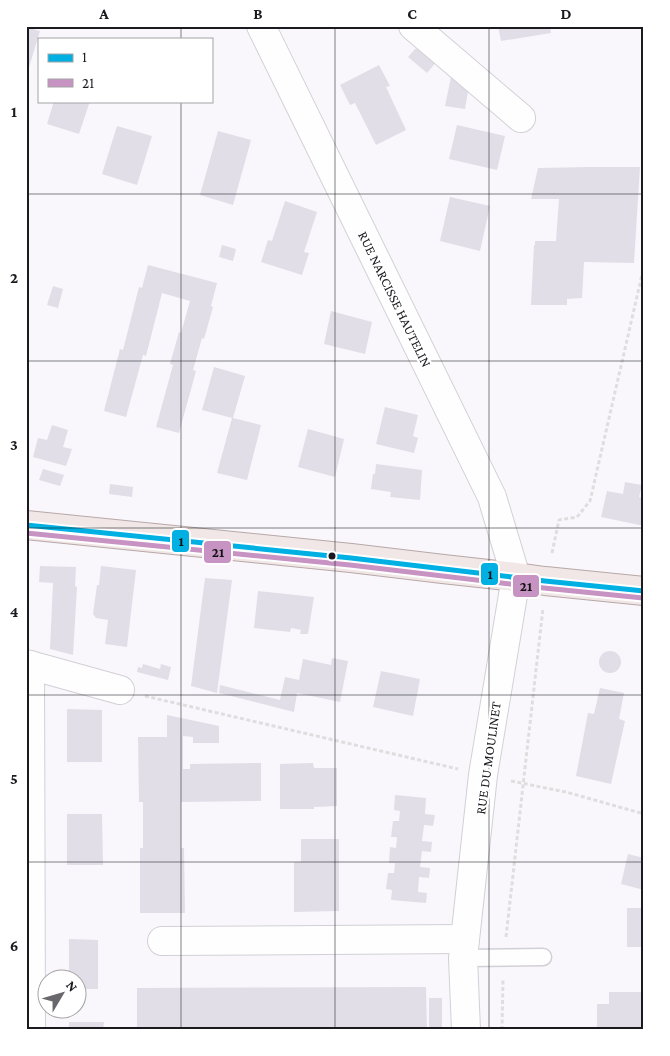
<svg xmlns="http://www.w3.org/2000/svg" width="670" height="1056" viewBox="0 0 670 1056" font-family="'Crimson Pro',serif">
<rect width="100%" height="100%" fill="#f9f7fc"/>
<!-- building -->
<g fill="#e1dee8">
<polygon points="498,26 550,26 551,33 501,41"/>
<polygon points="26,27 40,31 27,74 26,74"/>
<polygon points="422,48 437,61 427,73 408,57 415,49"/>
<polygon points="379,65 390,86 386,87 406,130 376,145 355,103 350,105 340,85"/>
<polygon points="452,72 469,86 465,109 445,106"/>
<polygon points="54,101 90,101 79,134 47,124"/>
<polygon points="457,125 505,136 497,170 449,159"/>
<polygon points="117,126 152,136 137,185 102,174"/>
<polygon points="218,131 251,140 233,205 200,195"/>
<polygon points="590,167 640,167 634,263 584,262 582,298 567,299 567,305 531,305 534,245 535,245 535,241 556,241 559,199 531,199 538,168"/>
<polygon points="450,197 490,206 480,251 440,241"/>
<polygon points="285,201 317,212 304,252 309,253 302,275 261,262 268,240 272,241"/>
<polygon points="222,245 236,249 233,261 219,257"/>
<polygon points="148,265 217,283 211,306 213,307 204,339 202,338 193,370 196,371 179,433 156,427 173,365 170,364 179,332 181,333 190,301 162,293 146,356 143,355 126,417 104,411 120,349 123,350 139,287 142,288"/>
<polygon points="53,286 63,289 58,308 47,305"/>
<polygon points="331,311 372,322 365,354 324,344"/>
<polygon points="214,367 245,376 233,418 261,425 247,480 217,473 232,418 202,410"/>
<polygon points="385,407 418,415 413,436 418,438 414,453 376,444"/>
<polygon points="52,425 68,430 63,447 72,449 66,466 33,457 38,438 47,440"/>
<polygon points="308,429 344,439 335,477 298,467"/>
<polygon points="376,464 422,470 420,500 390,497 391,492 371,489 373,474 375,474"/>
<polygon points="43,469 64,475 60,486 39,480"/>
<polygon points="625,482 642,485 639,497 644,498 644,526 601,517 607,491 623,494"/>
<polygon points="110,484 133,487 132,497 109,494"/>
<polygon points="40,566 76,567 75,586 77,587 73,655 50,649 53,583 39,582"/>
<polygon points="101,566 136,570 127,647 105,644 108,620 96,618 93,614 97,585 99,585"/>
<polygon points="205,578 232,580 217,693 191,686"/>
<polygon points="258,591 314,597 308,634 300,634 301,630 291,628 290,632 254,628"/>
<circle cx="610" cy="662" r="11"/>
<polygon points="332,658 348,661 340,702 297,693 294,712 219,693 220,685 280,700 285,677 299,680 303,659 331,665"/>
<polygon points="143,664 160,669 161,664 171,667 168,680 137,672 138,667 142,668"/>
<polygon points="381,671 420,679 413,716 373,707"/>
<polygon points="600,688 624,693 619,719 625,721 611,784 576,776 588,713 594,714"/>
<polygon points="67,709 102,710 102,762 67,762"/>
<polygon points="167,715 219,726 219,743 193,743 193,737 183,736 183,769 190,769 190,764 261,763 261,801 181,802 181,848 184,848 185,913 140,913 140,848 143,848 143,802 139,802 138,737 167,737"/>
<polygon points="313,763 314,768 337,768 337,806 314,807 314,809 280,809 280,764"/>
<polygon points="395,795 426,798 425,814 435,815 433,826 424,825 422,841 432,842 431,852 422,851 420,867 430,868 429,878 419,877 418,892 427,893 426,903 391,900 392,890 386,889 388,873 394,873 395,863 389,863 390,847 396,848 397,837 391,837 393,821 399,821 400,811 394,810"/>
<polygon points="67,814 102,814 103,865 67,865"/>
<polygon points="301,839 339,839 339,911 294,912 294,862 301,862"/>
<polygon points="628,854 644,858 644,890 621,884"/>
<rect x="627" y="908" width="17" height="39"/>
<polygon points="69,939 98,940 98,989 78,989 78,978 69,978"/>
<polygon points="426,987 427,1030 137,1030 137,988"/>
<polygon points="609,992 644,992 644,1030 597,1030 597,1004 609,1004"/>
<rect x="429" y="998" width="13" height="32"/>
<polygon points="69,1022 104,1022 103,1030 69,1030"/>
</g>
<g fill="none" stroke-linecap="round" stroke-linejoin="round">
<!-- service casing -->
<g stroke="#d2d0d6" stroke-width="19">
<polyline id="service" points="463,958 543,957"/>
</g>
<!-- minor casing -->
<g stroke="#d2d0d6" stroke-width="30">
<g id="minor">
<polyline points="261,26 492,497 516,577 483,775 463,958 466,1030"/>
<polyline points="413,26 521,118"/>
<polyline points="26,664 120,690"/>
<polyline points="30,665 31,1030"/>
<polyline points="162,941 465,939"/>
</g>
</g>
<!-- primary casing -->
<g stroke="#b8a8a8" stroke-width="30">
<polyline id="primary" points="26,525 351,558 443,569 516,577 545,581 644,591"/>
</g>
<!-- path -->
<g stroke="#dfdedf" stroke-width="3" stroke-dasharray="4 2.5" stroke-linecap="butt">
<polyline points="552,553 559,520 577,517 590,501 644,266"/>
<polyline points="145,696 458,769"/>
<polyline points="511,781 566,792 644,814"/>
<polyline points="506,937 543,608"/>
<polyline points="502,1030 503,979"/>
</g>
<!-- service -->
<use href="#service" stroke="#fefeff" stroke-width="16"/>
<!-- minor -->
<use href="#minor" stroke="#fefeff" stroke-width="28"/>
<!-- primary -->
<use href="#primary" stroke="#f0e7e6" stroke-width="28"/>
<!-- bus-1 casing -->
<g stroke="#fff" stroke-width="9">
<polyline id="bus-1" points="26,525 351,558 545,581 644,591"/>
</g>
<!-- bus-2 casing -->
<g stroke="#fff" stroke-width="9">
<polyline id="bus-2" points="26,533 350,565 544,588 643,598"/>
</g>
<!-- bus-1 -->
<use href="#bus-1" stroke="#01b0e3" stroke-width="5"/>
<!-- bus-2 -->
<use href="#bus-2" stroke="#c793c3" stroke-width="5"/>
</g>
<!-- grid -->
<path fill="none" stroke="#1b1a1f" stroke-width="1" stroke-opacity="0.55" d="M181,26V39M335,26V1030M489,26V1030M181,101V1030M26,194H644M26,361H644M26,528H644M26,695H644M26,862H644"/>
<!-- markers -->
<circle fill="#1b1a1f" stroke="#fff" stroke-width="2" cx="332" cy="556" r="4.5"/>
<g text-anchor="middle" dominant-baseline="central" stroke-width="4.5" stroke-linejoin="round" paint-order="stroke">
<!-- street labels -->
<g font-size="14" fill="#1b1a1f" stroke="#fff">
<text transform="translate(395 299) rotate(64)">RUE NARCISSE HAUTELIN</text>
<text transform="translate(488 758) rotate(-82)">RUE DU MOULINET</text>
</g>
</g>
<g stroke="#fff" stroke-width="2">
<rect x="171" y="529" width="19" height="24" rx="5" fill="#01b0e3"/>
<rect x="203" y="540" width="29" height="24" rx="5" fill="#c793c3"/>
<rect x="480" y="562" width="19" height="24" rx="5" fill="#01b0e3"/>
<rect x="512" y="574" width="28" height="24" rx="5" fill="#c793c3"/>
</g>
<g font-size="14" text-anchor="middle" font-weight="bold" fill="#111">
<text x="181" y="546">1</text>
<text x="218" y="557">21</text>
<text x="490" y="579">1</text>
<text x="526" y="591">21</text>
</g>
<!-- border -->
<rect width="670" height="1056" fill="none" stroke="#ffffff" stroke-width="55"/>
<!-- legend -->
<rect x="38" y="38" width="175" height="65" fill="#ffffff" stroke="#a4a3a5"/>
<rect x="48" y="54" width="25" height="8" fill="#01b0e3" stroke="#a4a3a5"/>
<text x="82" y="62" font-size="15" fill="#1b1a1f">1</text>
<rect x="48" y="79" width="25" height="8" fill="#c793c3" stroke="#a4a3a5"/>
<text x="82" y="88" font-size="15" fill="#1b1a1f">21</text>
<!-- north arrow -->
<g transform="translate(62 994) rotate(52)"><circle r="24" fill="#ffffff" stroke="#a4a3a5"/>
<path d="M0-4L9 19L0 12L-9 19Z" fill="#69676c"/>
<text y="-8" font-size="14" font-weight="bold" text-anchor="middle" fill="#1b1a1f">N</text>
</g>
<rect x="28" y="28" width="614" height="1000" fill="none" stroke="#1b1a1f" stroke-width="2"/>
<g font-size="16" text-anchor="middle" font-weight="bold" fill="#1b1a1f">
<text x="104" y="19">A</text>
<text x="258" y="19">B</text>
<text x="412" y="19">C</text>
<text x="566" y="19">D</text>
<text x="14" y="117">1</text>
<text x="14" y="283">2</text>
<text x="14" y="450">3</text>
<text x="14" y="617">4</text>
<text x="14" y="784">5</text>
<text x="14" y="951">6</text>
</g>
</svg>
